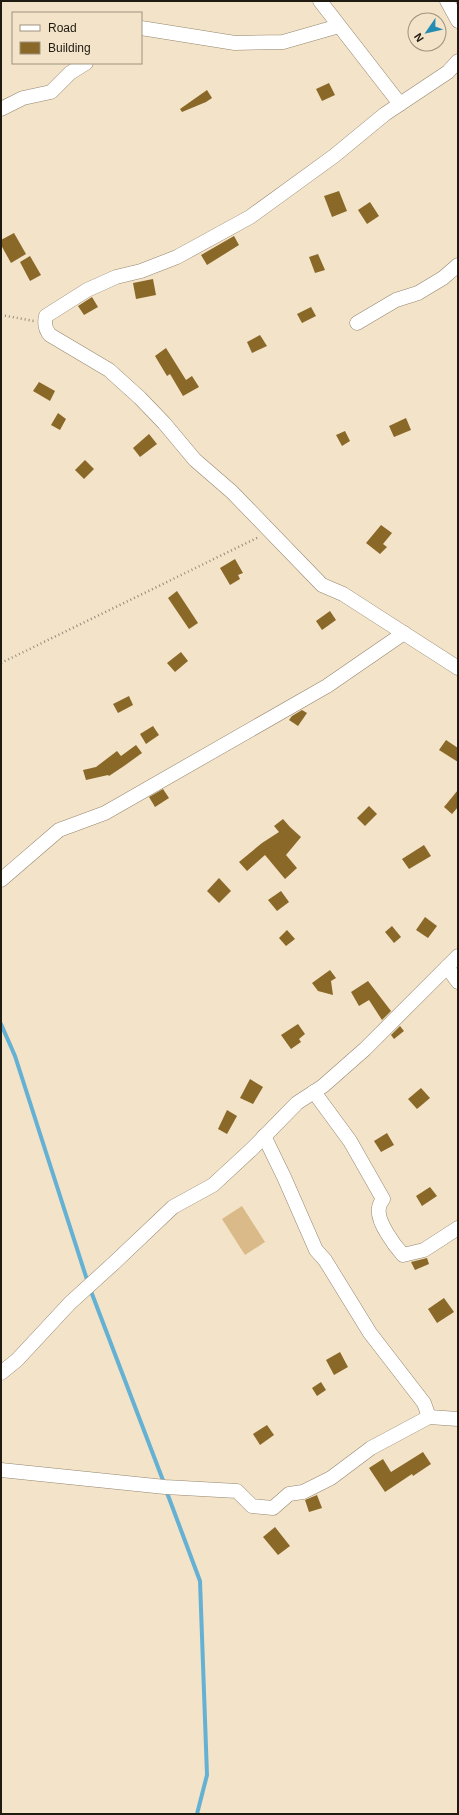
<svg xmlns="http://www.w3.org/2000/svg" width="459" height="1815" viewBox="0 0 459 1815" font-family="Helvetica,sans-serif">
<rect width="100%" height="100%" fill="#f3e3c9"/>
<!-- green -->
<polygon fill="#d9ba88" points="242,1206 265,1242 245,1255 222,1219"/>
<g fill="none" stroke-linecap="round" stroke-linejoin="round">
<!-- stream -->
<g stroke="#64b1d4" stroke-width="4">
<polyline points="1,1024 15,1056 89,1286 164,1483"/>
<polyline points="166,1490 200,1581 207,1775 197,1814"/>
</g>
</g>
<!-- building -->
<g fill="#8a6828">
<polygon points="329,83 335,95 322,101 316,89"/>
<polygon points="207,90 212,98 206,102 182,112 180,109"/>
<polygon points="339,191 347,211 332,217 324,196"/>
<polygon points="370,202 379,216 367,224 358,210"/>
<polygon points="14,233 26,254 11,263 1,245 1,240"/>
<polygon points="234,236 239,245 207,265 201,255"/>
<polygon points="318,254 325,270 315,273 309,257"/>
<polygon points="30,256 41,275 30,281 20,262"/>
<polygon points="153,279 156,295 136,299 133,283"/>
<polygon points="92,297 98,307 84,315 78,306"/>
<polygon points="311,307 316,316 302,323 297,314"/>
<polygon points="260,335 267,346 252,353 247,342"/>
<polygon points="166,348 186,380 192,376 199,387 183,396 170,374 167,376 155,356"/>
<polygon points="39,382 55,391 50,401 33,391"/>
<polygon points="58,413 66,419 60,430 51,425"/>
<polygon points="406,418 411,430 394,437 389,426"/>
<polygon points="345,431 350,441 342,446 336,435"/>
<polygon points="149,434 157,444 140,457 133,448"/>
<polygon points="85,460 94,469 84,479 75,470"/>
<polygon points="381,525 392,533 383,544 387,547 380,554 366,543"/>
<polygon points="235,559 243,573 238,575 240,579 230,585 220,568"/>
<polygon points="177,591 198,623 189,629 168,598"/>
<polygon points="330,611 336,620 322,630 316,621"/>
<polygon points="181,652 188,661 175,672 167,663"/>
<polygon points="129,696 133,705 118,713 113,704"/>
<polygon points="302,710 307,713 298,726 289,720 292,716"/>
<polygon points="153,726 159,735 146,744 140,734"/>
<polygon points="446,740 458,748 458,762 439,750"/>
<polygon points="136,745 142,753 124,766 109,776 108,775 86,780 83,770 96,767 117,751 121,756"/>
<polygon points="163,789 169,798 155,807 149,797"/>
<polygon points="458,790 458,807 452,814 444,807"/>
<polygon points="369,806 377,814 365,826 357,818"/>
<polygon points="283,819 290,827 301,837 286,855 297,868 285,879 265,855 247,871 239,862 262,843 279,832 274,826"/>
<polygon points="424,845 431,856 409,869 402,859"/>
<polygon points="219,878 231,891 219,903 207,891"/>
<polygon points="281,891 289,902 277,911 268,900"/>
<polygon points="425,917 437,926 428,938 416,930"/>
<polygon points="392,926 401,937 394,943 385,932"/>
<polygon points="287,930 295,939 286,946 279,938"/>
<polygon points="330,970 336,978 331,981 333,995 318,991 312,983"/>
<polygon points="368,981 391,1011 382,1020 369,1000 359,1006 351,992"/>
<polygon points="298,1024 305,1034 299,1039 301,1042 291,1049 281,1035"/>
<polygon points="400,1026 404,1031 394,1039 391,1035"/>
<polygon points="250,1079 263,1087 253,1104 240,1098"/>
<polygon points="421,1088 430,1098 417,1109 408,1099"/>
<polygon points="227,1110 237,1116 227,1134 218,1129"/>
<polygon points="387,1133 394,1145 381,1152 374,1141"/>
<polygon points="430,1187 437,1196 422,1206 416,1196"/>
<polygon points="427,1258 429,1264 415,1270 411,1262"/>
<polygon points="444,1298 454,1312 437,1323 428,1309"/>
<polygon points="340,1352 348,1367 334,1375 326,1360"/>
<polygon points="321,1382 326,1390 317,1396 312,1388"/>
<polygon points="267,1425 274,1435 260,1445 253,1434"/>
<polygon points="423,1452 431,1464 413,1476 412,1474 385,1492 369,1468 383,1459 391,1472"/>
<polygon points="317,1495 322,1508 309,1512 305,1500"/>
<polygon points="275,1527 290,1546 278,1555 263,1537"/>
</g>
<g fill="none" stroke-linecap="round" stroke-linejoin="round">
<!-- street casing -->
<g stroke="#94866e" stroke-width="15">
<g id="street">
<polyline points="320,1 400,104"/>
<polyline points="447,1 458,21"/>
<polyline points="141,28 235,43 283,42 339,26"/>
<path d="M458,61L448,72L385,114L334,156L250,217L177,257L141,271L116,277L87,290L46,316C44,324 45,329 50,335L109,370L140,398L164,423L195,460L232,492L322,585L343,594L458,668"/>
<polyline points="1,109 23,98 51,92 70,73 86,63"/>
<polyline points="357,323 396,300 418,293 443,278 458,265"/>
<polyline points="1,880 59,830 105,813 327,686 404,633"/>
<polyline points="447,967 458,982"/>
<path d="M314,1092L350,1141L383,1199C381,1202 379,1205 379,1208C376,1221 395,1246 403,1255L424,1250L458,1228"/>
<polyline points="264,1136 284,1177 316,1250 325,1260 370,1333 424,1403 429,1417"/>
<polyline points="1,1373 17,1360 70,1303 114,1263 173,1207 213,1185 252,1149 297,1103 323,1086 365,1049 458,956"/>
<polyline points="1,1470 165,1487 237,1491 252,1506 273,1508 289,1494 303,1492 331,1478 371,1448 429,1417 458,1419"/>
</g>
</g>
<!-- path -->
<g stroke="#958a77" stroke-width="2.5" stroke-dasharray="1 3" stroke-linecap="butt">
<polyline points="1,315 34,321"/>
<polyline points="1,663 259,537"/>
</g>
<!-- street -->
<use href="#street" stroke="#fff" stroke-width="14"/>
</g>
<!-- border -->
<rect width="459" height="1815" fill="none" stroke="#201b11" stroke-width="4"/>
<!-- legend -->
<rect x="12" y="12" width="130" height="52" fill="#f3e3c9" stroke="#9f937f"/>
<rect x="20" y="25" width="20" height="6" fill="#ffffff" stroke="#9f937f"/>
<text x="48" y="32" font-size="12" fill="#201b11">Road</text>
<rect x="20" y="42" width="20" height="12" fill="#8a6828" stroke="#9f937f"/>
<text x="48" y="52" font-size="12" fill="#201b11">Building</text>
<!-- north arrow -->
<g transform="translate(427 32) rotate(236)"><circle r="19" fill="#f3e3c9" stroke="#9f937f"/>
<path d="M0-3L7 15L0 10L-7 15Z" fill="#238cb3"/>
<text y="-6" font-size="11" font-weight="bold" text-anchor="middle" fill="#201b11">N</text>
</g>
</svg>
